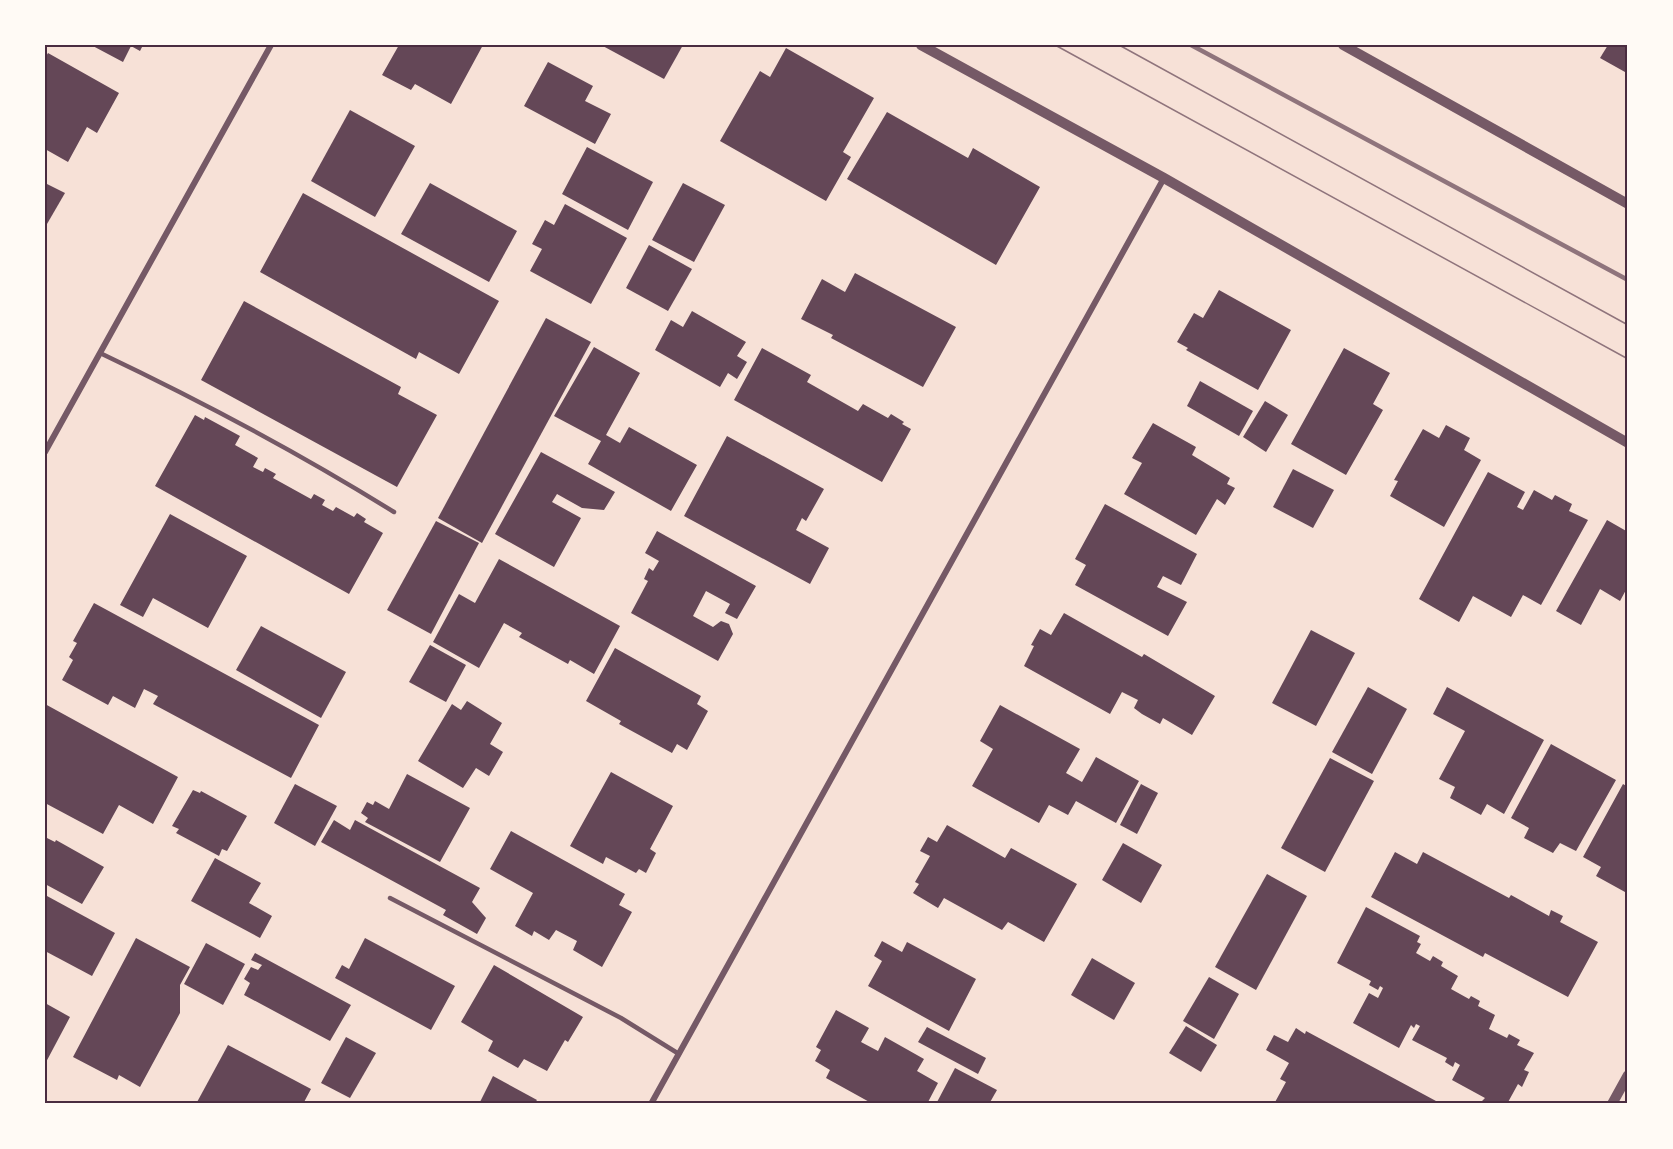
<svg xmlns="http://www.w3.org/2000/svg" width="1673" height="1149" viewBox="0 0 1673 1149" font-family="Mulish,sans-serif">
<rect width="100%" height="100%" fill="#f7e1d7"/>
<!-- building -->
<g fill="#644757">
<polygon points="91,45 143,45 140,51 131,46 123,62"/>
<polygon points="399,45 483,45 451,104 415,84 411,90 382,75"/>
<polygon points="601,45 683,45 664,79"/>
<polygon points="1608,45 1628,45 1628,68 1625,72 1600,58"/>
<polygon points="786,48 874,98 843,152 851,157 826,201 720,141 760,71 770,77"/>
<polygon points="48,53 119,93 97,133 87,127 68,162 45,149 45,58"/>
<polygon points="548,62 593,86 585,101 611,114 595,144 524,106"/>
<polygon points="350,110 415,146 375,217 311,181"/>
<polygon points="887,112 968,158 973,148 1040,187 996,265 847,179"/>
<polygon points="587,147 653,182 628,230 562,194"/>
<polygon points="45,183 65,193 47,224 45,222"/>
<polygon points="430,183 517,231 489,282 401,234"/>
<polygon points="683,183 725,205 694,262 652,240"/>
<polygon points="303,193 499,301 459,374 419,352 416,359 260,272"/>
<polygon points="565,204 627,238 591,304 530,271 542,249 532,244 545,220 554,225"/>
<polygon points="649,245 692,269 668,311 626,288"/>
<polygon points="855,273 956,327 923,387 831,338 833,335 801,319 822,279 845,292"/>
<polygon points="1219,290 1291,330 1258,390 1186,350 1188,348 1177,342 1194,313 1203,318"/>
<polygon points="244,301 401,387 398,394 437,415 397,487 201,380"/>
<polygon points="692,311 746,342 737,356 747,362 737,379 728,373 720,387 655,350 671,320 683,327"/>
<polygon points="546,318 591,342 482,543 438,518"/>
<polygon points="594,347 640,373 606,435 620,443 629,427 697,465 671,511 588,464 601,441 554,416"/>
<polygon points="762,348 811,375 807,382 858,411 863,404 888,418 891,414 904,422 902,424 911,429 882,482 734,400"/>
<polygon points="1344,348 1390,373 1373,404 1383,410 1346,475 1291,444"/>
<polygon points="1200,381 1253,411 1239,436 1187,406"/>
<polygon points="1265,401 1288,415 1266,452 1243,437"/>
<polygon points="195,415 204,420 205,417 240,436 235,445 258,458 253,467 263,472 265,468 276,474 273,478 311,499 314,494 325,500 322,505 333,511 336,507 354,517 357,513 366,519 364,522 383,533 349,594 155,486"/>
<polygon points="1153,423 1196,447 1192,455 1230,478 1227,484 1235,488 1225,505 1217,499 1196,535 1124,494 1142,463 1132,458"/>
<polygon points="1446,425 1470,438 1464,450 1481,460 1444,527 1390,496 1398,481 1394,480 1423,429 1439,438"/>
<polygon points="727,436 824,489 806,521 802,518 796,530 829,548 810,584 684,516"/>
<polygon points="541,452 615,492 604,510 582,508 557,494 552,502 581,518 554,567 495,534"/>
<polygon points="1293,469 1334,490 1313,528 1273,507"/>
<polygon points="1488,472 1525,492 1517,507 1523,510 1534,490 1552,500 1555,495 1572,504 1569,511 1588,520 1541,605 1523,595 1511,617 1473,596 1459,622 1419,599"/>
<polygon points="1105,504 1197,554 1181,585 1163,576 1157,587 1187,602 1168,636 1075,585 1086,565 1075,559"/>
<polygon points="170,514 247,556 208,628 153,598 143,617 120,605"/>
<polygon points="1607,520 1628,532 1628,589 1627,588 1620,601 1600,589 1581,625 1556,611"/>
<polygon points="436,521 479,543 431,634 387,610"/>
<polygon points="657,531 756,586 737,619 725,613 730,604 706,591 693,616 713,627 721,621 729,624 733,634 718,661 631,613 648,581 644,579 649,568 653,571 659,561 645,553"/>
<polygon points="499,559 620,626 594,674 570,660 568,664 519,637 522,633 504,623 479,668 433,642 459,594 475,603"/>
<polygon points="94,603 319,725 291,778 153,704 158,696 144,689 135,708 113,696 108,705 62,680 73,660 69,657 77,643 73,641"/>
<polygon points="1064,613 1142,657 1144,654 1215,696 1192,735 1163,718 1160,724 1142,714 1134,708 1138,700 1122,692 1110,714 1024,666 1034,646 1031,645 1040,629 1051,635"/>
<polygon points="261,626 346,672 321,718 236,670"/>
<polygon points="1311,630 1355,653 1316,726 1272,703"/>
<polygon points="430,645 466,665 446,702 409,682"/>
<polygon points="615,648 701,696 697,704 708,711 687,750 677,744 672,753 619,724 621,721 586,701"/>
<polygon points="1368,687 1407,709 1372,774 1332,752"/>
<polygon points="1447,687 1544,740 1504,814 1487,804 1481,815 1450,798 1455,787 1439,779 1465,731 1433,714"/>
<polygon points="467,701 502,723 490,744 503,752 489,776 476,768 463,788 418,761 452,704 461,710"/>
<polygon points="45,704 178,777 153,824 119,805 103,834 45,803"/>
<polygon points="1000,705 1080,749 1066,773 1082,782 1096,757 1139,781 1116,823 1076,801 1068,815 1049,805 1039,823 972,786 993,749 980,741"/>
<polygon points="1551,744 1616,780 1576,851 1560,843 1553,853 1524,838 1529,828 1511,818"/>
<polygon points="1330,758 1374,781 1325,872 1281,848"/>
<polygon points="611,772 673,806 650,849 656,853 646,873 639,869 636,873 606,857 603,864 570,846"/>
<polygon points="407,774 470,808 440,862 365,822 368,818 361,813 367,802 373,805 375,801 389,809"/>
<polygon points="295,784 337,806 315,846 274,823"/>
<polygon points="1141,784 1158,793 1137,834 1120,825"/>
<polygon points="1623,784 1628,787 1628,887 1625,892 1596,876 1601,867 1583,857"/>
<polygon points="193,790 200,793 201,791 247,816 227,851 222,849 219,856 176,833 179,829 172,826"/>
<polygon points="334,820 350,830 355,820 480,888 472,902 486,918 477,934 443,915 446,910 321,842"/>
<polygon points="947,825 1005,858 1011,848 1077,884 1044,942 1008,922 1002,930 944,898 938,908 913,893 919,884 915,882 930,856 920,851 928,837 937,842"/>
<polygon points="511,831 625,894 619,905 632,912 602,967 573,950 577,941 556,930 549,940 534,931 532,936 515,926 533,893 490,869"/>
<polygon points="45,837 55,842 56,840 104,867 82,904 45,884"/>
<polygon points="1123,843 1162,865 1141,903 1102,880"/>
<polygon points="1395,852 1417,864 1423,852 1509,898 1511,895 1549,916 1551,910 1563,916 1560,922 1598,942 1568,997 1485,953 1483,957 1371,897"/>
<polygon points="215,858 261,883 249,903 272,916 260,938 191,901"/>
<polygon points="1267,874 1307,896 1256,990 1215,967"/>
<polygon points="47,896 115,933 92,976 45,951 45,901"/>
<polygon points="1366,907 1420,936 1417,942 1421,944 1416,953 1430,961 1433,956 1443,962 1441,966 1458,976 1451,989 1469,999 1471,996 1480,1001 1478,1006 1495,1015 1489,1029 1507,1038 1509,1034 1520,1040 1517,1045 1534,1053 1524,1070 1529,1072 1522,1087 1518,1084 1507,1104 1488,1104 1482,1101 1485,1098 1452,1080 1460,1065 1455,1062 1453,1067 1445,1062 1447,1058 1412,1040 1420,1026 1416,1024 1414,1028 1411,1025 1399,1048 1353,1023 1369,993 1378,998 1383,988 1380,986 1378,990 1369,985 1371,981 1337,963"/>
<polygon points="136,938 190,967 180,985 180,1013 140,1087 119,1075 117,1080 73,1057"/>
<polygon points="365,938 455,986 431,1030 335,978 342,965 349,969"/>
<polygon points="882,941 902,952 907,942 976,979 949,1031 868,986 882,961 874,956"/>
<polygon points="206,943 245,964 223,1005 184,984"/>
<polygon points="255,953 351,1005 330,1041 244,995 250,983 244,979 251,967 258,970 262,965 251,960"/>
<polygon points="1092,958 1135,983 1114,1020 1071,995"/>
<polygon points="494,965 583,1017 568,1042 565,1040 547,1071 524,1059 518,1068 488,1051 493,1041 461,1022"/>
<polygon points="1209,977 1239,994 1214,1039 1183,1021"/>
<polygon points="45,1003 70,1017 45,1064"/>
<polygon points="836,1010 869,1028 861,1042 878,1051 885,1037 924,1059 917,1071 938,1083 927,1104 873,1104 826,1078 830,1070 815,1061 821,1050 816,1047"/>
<polygon points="1186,1026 1217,1045 1201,1072 1169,1053"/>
<polygon points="927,1027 986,1058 978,1074 918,1042"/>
<polygon points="1296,1028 1305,1034 1306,1031 1436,1101 1434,1104 1274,1104 1286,1082 1280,1079 1289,1063 1266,1050 1274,1035 1288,1042"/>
<polygon points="346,1037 376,1053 350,1098 321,1083"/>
<polygon points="228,1045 311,1089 303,1104 196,1104"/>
<polygon points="955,1068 997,1090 989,1104 936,1104"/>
<polygon points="493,1076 537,1100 534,1104 479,1104"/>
</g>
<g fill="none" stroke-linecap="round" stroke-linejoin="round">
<!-- service -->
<g stroke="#755966" stroke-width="4.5">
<path d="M100,353C201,401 299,453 394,512"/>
<polyline points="390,898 621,1018 679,1054"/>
</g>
<!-- minor -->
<g stroke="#755966" stroke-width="6">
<polyline points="45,452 271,45"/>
<polyline points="651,1104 1164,178"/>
</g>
<!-- tertiary -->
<g stroke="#755966" stroke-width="10">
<polyline points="921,45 1164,178 1628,443"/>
<polyline points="1343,45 1628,204"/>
<polyline points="1612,1104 1628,1075"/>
</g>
<!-- tram -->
<g stroke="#8f747c" stroke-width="1.5">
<polyline points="1055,45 1628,359"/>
<polyline points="1119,45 1628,325"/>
</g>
<!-- rail -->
<polyline stroke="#8f747c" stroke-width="4.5" points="1191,45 1628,280"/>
</g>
<!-- border -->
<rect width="1673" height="1149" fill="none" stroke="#fffaf5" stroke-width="93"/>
<rect x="46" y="46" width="1580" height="1056" fill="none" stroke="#4a2c40" stroke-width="2"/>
</svg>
